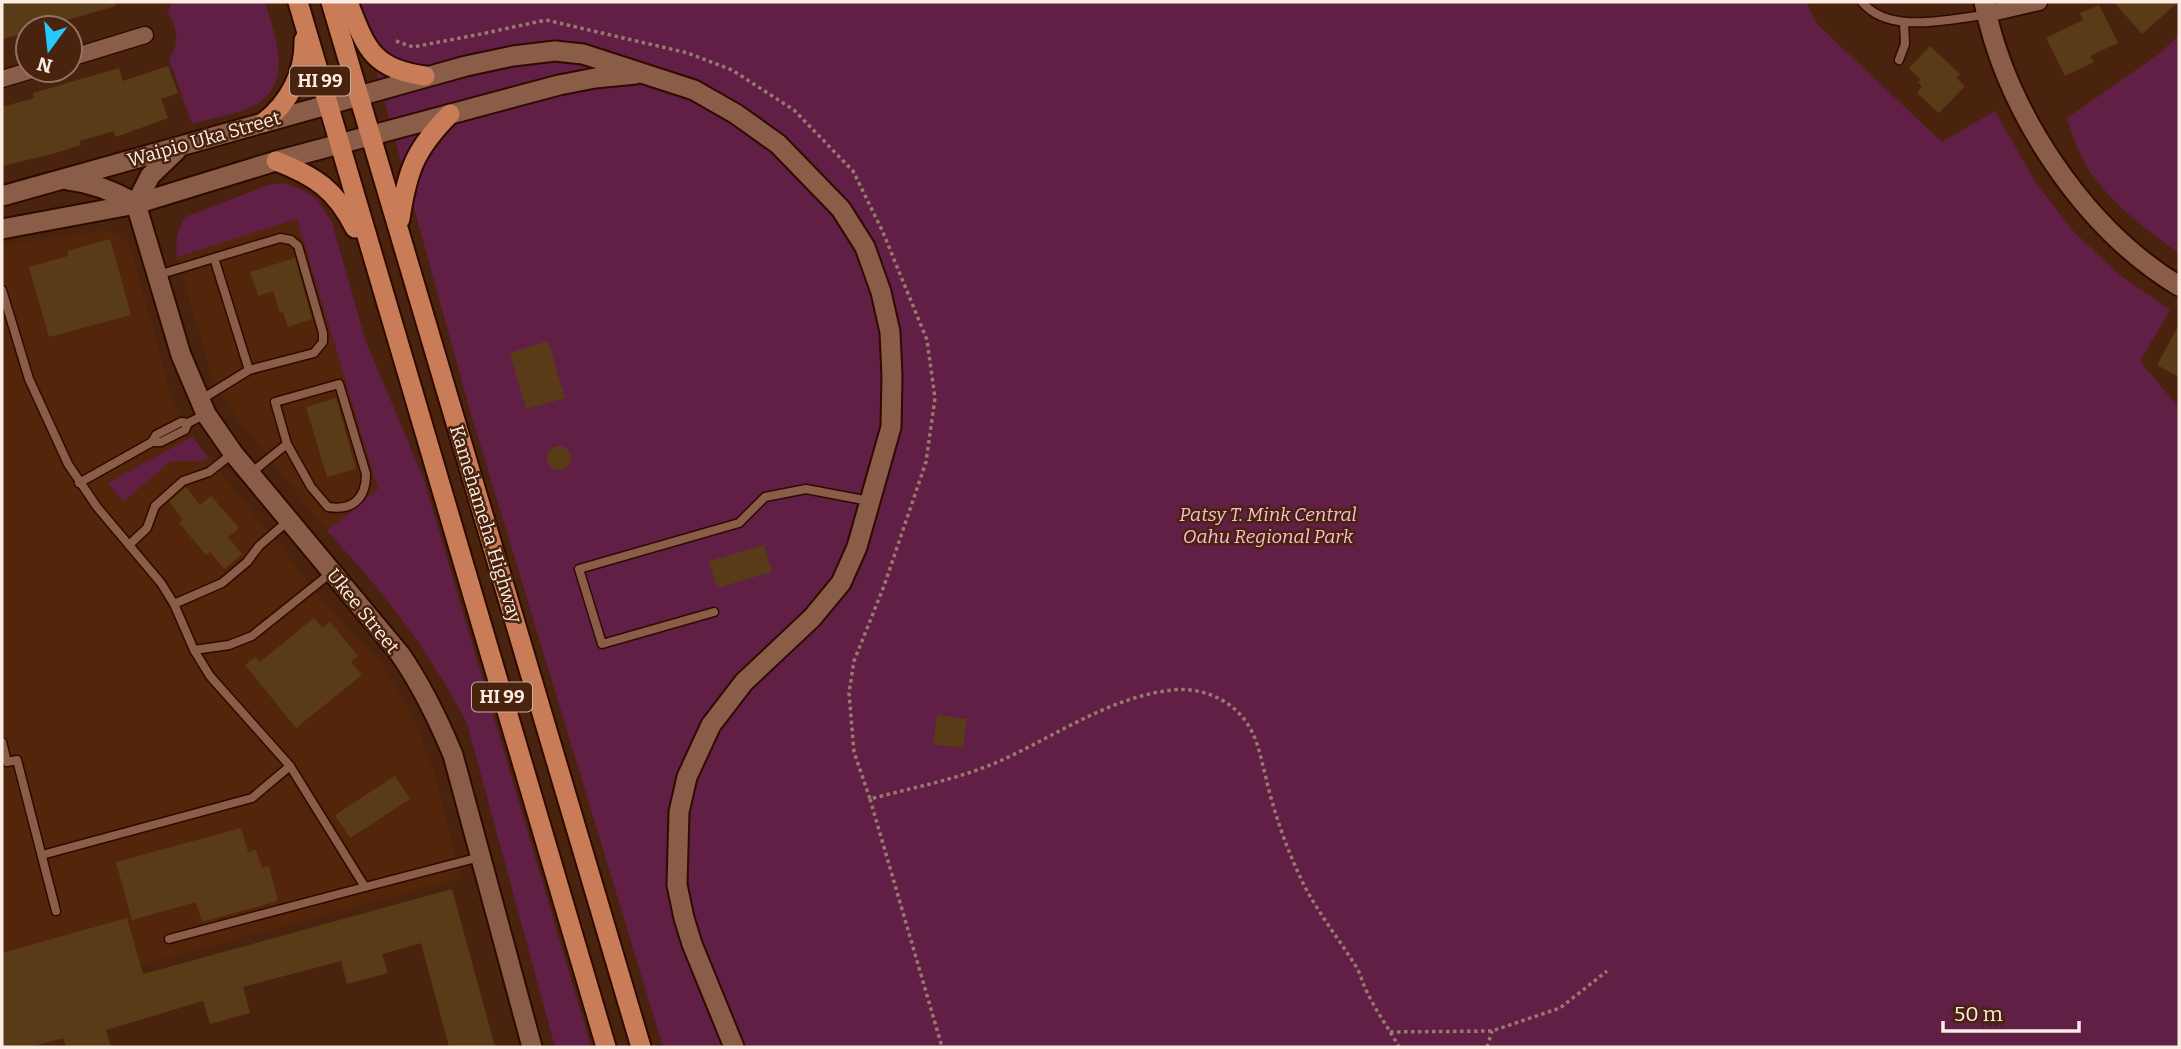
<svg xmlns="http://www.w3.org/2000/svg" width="2181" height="1049" viewBox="0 0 2181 1049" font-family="Bitter,serif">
<rect width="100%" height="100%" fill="#4a230e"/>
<!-- built -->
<g fill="#53260c">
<polygon points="297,219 378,489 327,531 231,410 213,378 177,257"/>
<polygon points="103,230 118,234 130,246 172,399 192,437 323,600 382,665 415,721 435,775 461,878 2,1003 2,246"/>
</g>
<!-- green -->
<g fill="#611f46">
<path d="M173,2H265C275,35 294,83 255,105C238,114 211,118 192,124L169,59C181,41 177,29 167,11Z"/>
<polygon points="357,2 1806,2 1817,24 1942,142 1995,111 2036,183 2075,233 2120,275 2170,310 2140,361 2179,408 2179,1047 663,1047 471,414"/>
<path d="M2179,35V253C2149,232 2116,207 2094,177C2081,160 2073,138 2067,118L2159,54Z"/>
<path d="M284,183L303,190L317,199L332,223L366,342L423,477L591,1047H555L467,723C429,650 383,591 327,531L378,489L297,219L177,257C175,241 177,231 185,217L268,185Z"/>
<polygon points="192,437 208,457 200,461 171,461 123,502 108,483"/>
</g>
<!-- building -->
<g fill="#5a3b17">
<polygon points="2,2 115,2 116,6 38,28 28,28 28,31 2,40"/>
<polygon points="2114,2 2178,2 2142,34"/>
<polygon points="2099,5 2118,43 2090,56 2094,62 2065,76 2046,38 2083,20 2080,13"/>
<polygon points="1930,46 1960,74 1956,78 1965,86 1939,113 1917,93 1922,87 1918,82 1921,80 1909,68"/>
<polygon points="168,66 178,93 161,99 168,118 116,137 114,131 79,141 81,145 52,154 2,166 2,107 34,98 33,93 119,68 123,81"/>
<polygon points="110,239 131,315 49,337 29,267 68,256 67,251"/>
<polygon points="295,258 312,319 288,327 283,312 280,313 273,291 258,296 250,272"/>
<polygon points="2179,325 2179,377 2157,365"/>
<polygon points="548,341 565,398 526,409 510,353"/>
<polygon points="336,398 356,469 327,477 306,407"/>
<circle cx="559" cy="458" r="12"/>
<polygon points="186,487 200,505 211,496 239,528 228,537 242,554 224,569 210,552 206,555 179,523 183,519 169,502"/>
<polygon points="764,545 772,572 717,588 709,561"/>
<polygon points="314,618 323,628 330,622 358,656 351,662 362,675 296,728 245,665 255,657 260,662"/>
<polygon points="937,715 967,719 963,748 933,744"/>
<polygon points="395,776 410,799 350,838 335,815"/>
<polygon points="241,828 248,852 256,850 262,868 269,866 278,901 202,922 196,902 132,920 116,862"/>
<polygon points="452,889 495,1047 449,1047 421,943 382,954 388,973 347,984 341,961 243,987 250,1013 210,1024 203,1001 106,1030 111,1047 66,1047 63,1038 31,1047 2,1047 2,953 127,918 143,974"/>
</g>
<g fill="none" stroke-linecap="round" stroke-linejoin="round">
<!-- service casing -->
<g stroke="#2e0a00" stroke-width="11">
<g id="service">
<path d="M1862,2C1889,35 1948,19 1985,15"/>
<polyline points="1899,60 1905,44 1904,23"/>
<polyline points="214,258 280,238 291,240 298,246 323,333 323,342 314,353 249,370"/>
<polyline points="158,275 214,258 249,370 202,399"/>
<polyline points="2,290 29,379 68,464 97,507 161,583 174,604 194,650"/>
<polyline points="152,442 161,442 185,430 188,423"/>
<path d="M251,473L287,444L275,402L339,384L366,474C366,499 352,511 328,507L311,487L287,444"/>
<polyline points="79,483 152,442 156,435 181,422 188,423 206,414"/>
<polyline points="129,545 147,528 155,506 183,481 209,472 233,453"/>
<polyline points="332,572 252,636 229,645 194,650 210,676 290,766 365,887 480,857"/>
<polyline points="174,604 222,583 247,562 259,546 289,520"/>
<polyline points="714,612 602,644 579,569 739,523 765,497 806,489 869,501"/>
<polyline points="2,742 7,762 17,760 56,911"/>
<polyline points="42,855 252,798 290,766"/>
<polyline points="169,939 365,887"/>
</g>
</g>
<!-- minor casing -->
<g stroke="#2e0a00" stroke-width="19">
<g id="minor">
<polyline points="1987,14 2039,2"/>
<polyline points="70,58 145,35"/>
<polyline points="2,79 32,70"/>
</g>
</g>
<!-- tertiary casing -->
<g stroke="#2e0a00" stroke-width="23">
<g id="tertiary">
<path d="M1984,2C2006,111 2083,228 2179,286"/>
<path d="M68,180C94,183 114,191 136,204"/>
<polyline points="2,196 466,66 513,56 555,51 583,54 694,90 736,114 778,144 841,209 865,247 881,292 890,332 892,376 891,427 857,547 841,583 812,618 744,682 711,725 687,777 679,812 677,885 684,918 692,944 734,1047"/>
<path d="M136,204L181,355L206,414L233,453L400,654C422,686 438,719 453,755L532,1047"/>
<polyline points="136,204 150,176 176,151"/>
<polyline points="2,229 136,204 276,161 559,85 595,78 636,74"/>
</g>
</g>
<!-- primary casing -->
<g stroke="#2e0a00" stroke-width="23">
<g id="primary">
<polyline points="298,2 606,1047"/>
<polyline points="331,2 641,1047"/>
<path d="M348,2C366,48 372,69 425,76"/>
<path d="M264,122C289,103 305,72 304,40"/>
<path d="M276,161C315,176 336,190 355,228"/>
<path d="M400,219C407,171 415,149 450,114"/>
</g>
</g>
<!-- path -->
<g stroke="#977a6b" stroke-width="3.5" stroke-dasharray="3.5 3.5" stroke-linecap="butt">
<path d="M396,41L413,47L481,34L546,20L688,53L732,70L794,110L853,171L882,230L927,340L935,398L926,462L884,586L854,661L849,693L854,752L870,799C915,787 960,779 1002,760C1057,735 1112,696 1173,690C1199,687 1228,698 1244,719C1258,737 1260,756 1266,778C1274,813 1287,850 1303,883C1318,913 1339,939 1357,968C1361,976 1363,984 1367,992C1376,1011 1389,1029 1399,1047"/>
<polyline points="870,799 942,1047"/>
<polyline points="1390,1032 1492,1031 1560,1008 1607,971"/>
<polyline points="1487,1047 1492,1031"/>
</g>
<!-- service -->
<use href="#service" stroke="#8a5d48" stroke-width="8"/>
<!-- minor -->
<use href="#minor" stroke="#8a5d48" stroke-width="16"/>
<!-- tertiary -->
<use href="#tertiary" stroke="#8a5d48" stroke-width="19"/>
<!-- primary -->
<use href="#primary" stroke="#c87d58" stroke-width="19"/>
</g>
<g text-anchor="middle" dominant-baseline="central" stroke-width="5" stroke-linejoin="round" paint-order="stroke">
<!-- shield labels -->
<g fill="#4a230e" stroke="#c7b0a4" stroke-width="2">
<rect x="290" y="66.5" width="60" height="29" rx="5"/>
<rect x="472" y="682.5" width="60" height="29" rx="5"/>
</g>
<g font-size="18" font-weight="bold" fill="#fcece4">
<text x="320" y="81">HI 99</text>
<text x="502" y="697">HI 99</text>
</g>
<!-- street labels -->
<g font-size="19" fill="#fcece4" stroke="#4a230e">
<text transform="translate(204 139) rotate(-16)">Waipio Uka Street</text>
<text transform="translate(486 524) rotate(73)">Kamehameha Highway</text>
<text transform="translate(363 611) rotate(51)">Ukee Street</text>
</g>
<!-- park labels -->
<g font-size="19" font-style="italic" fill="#f7bcda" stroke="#4a230e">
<text x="1268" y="514">Patsy T. Mink Central<tspan x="1268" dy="22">Oahu Regional Park</tspan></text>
</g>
</g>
<!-- border -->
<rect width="2181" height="1049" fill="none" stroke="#fcece4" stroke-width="7"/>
<!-- north arrow -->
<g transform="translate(49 49) rotate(195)"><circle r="33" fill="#4a230e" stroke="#917364" stroke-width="2"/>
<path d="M0-5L12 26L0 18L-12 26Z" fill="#25c9fe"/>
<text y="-10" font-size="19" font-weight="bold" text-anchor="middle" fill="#fcece4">N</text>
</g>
<!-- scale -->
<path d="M1943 1021v10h136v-10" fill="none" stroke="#fcece4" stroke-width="3.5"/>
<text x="1954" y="1021" font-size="21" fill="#fcece4" stroke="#4a230e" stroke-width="5" paint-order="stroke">50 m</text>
</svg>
